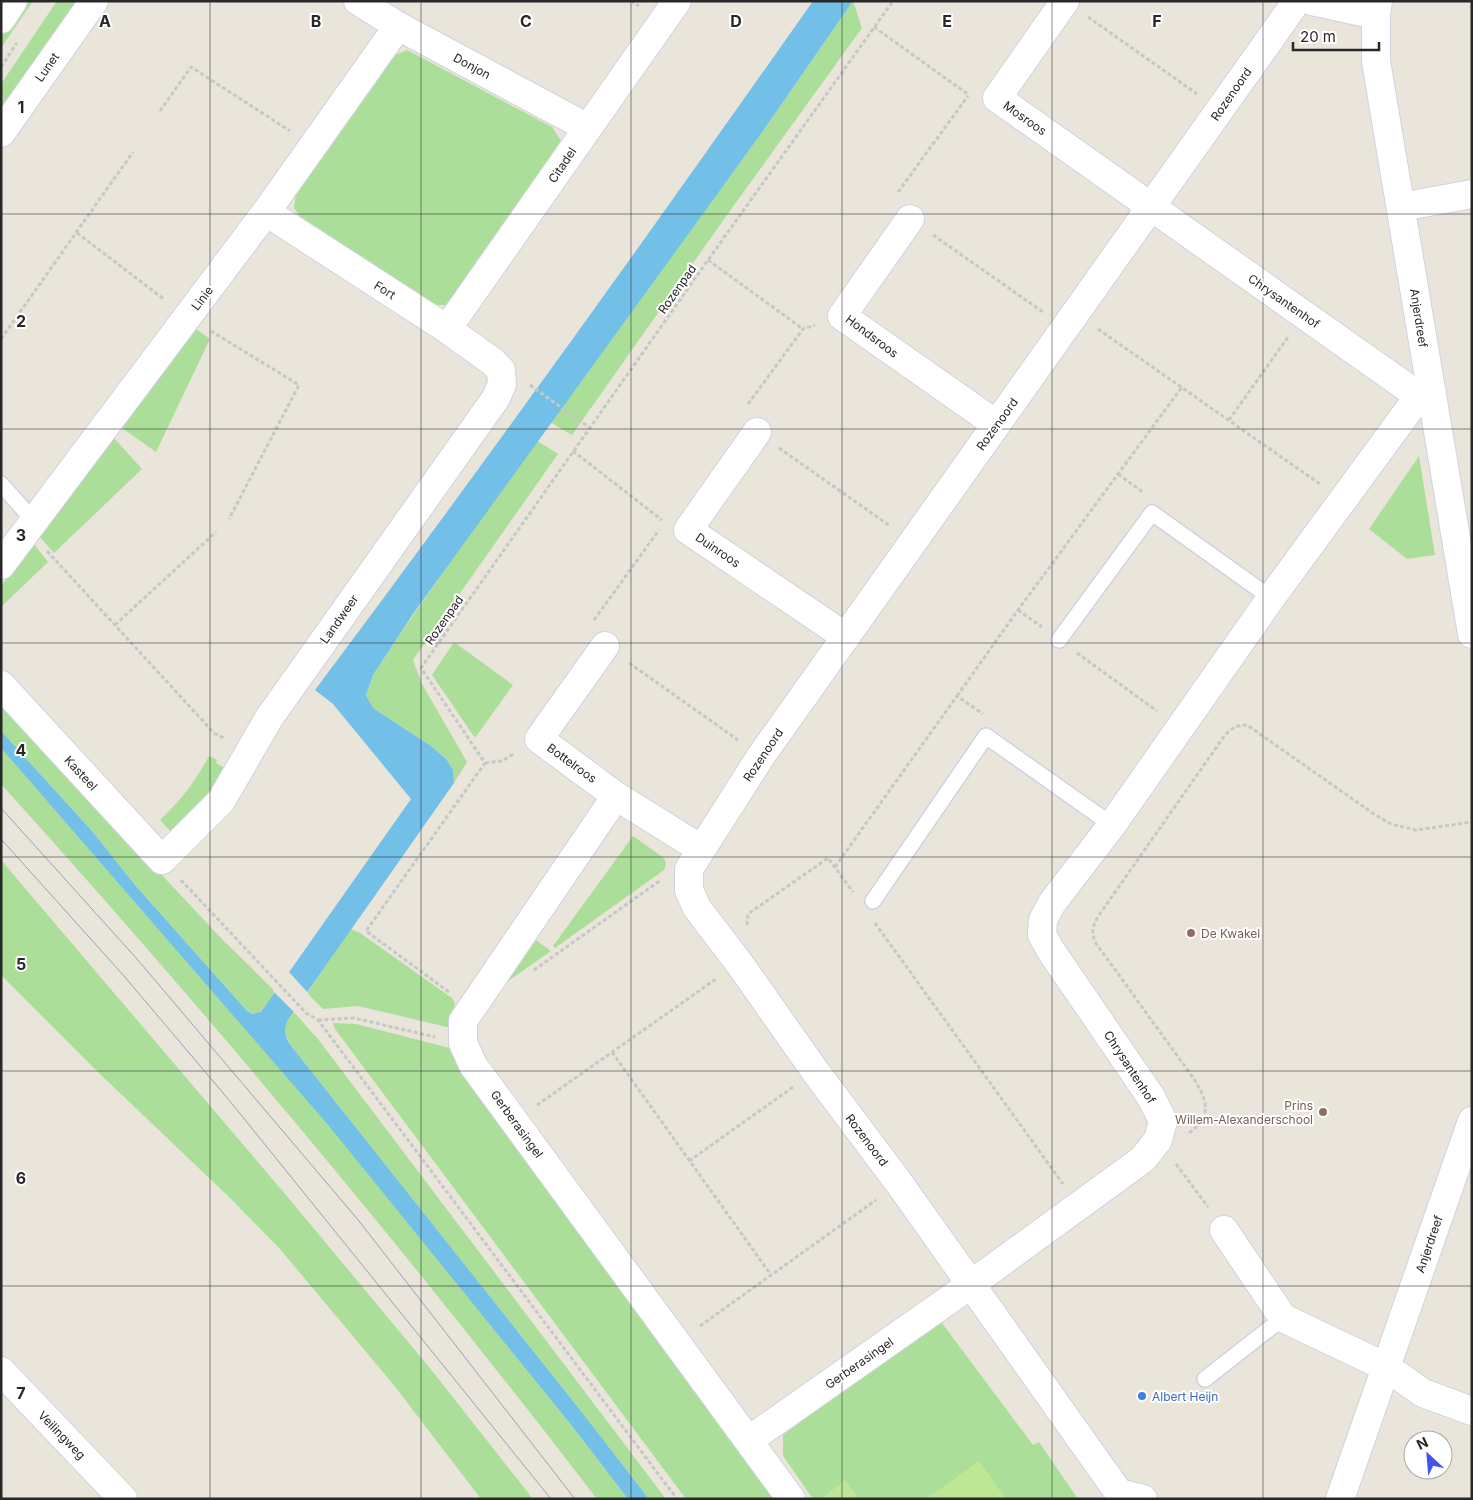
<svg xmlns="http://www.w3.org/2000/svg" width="1473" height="1500" viewBox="0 0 1473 1500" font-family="Inter,sans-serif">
<rect width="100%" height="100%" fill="#eae5db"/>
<!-- green -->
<g fill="#abdf99">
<polygon points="22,1 33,1 1,48 1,31"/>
<polygon points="57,1 77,1 1,112 1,84"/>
<polygon points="853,1 862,28 727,215 572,435 550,422 765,128"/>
<polygon points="407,50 552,127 563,144 448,305 425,305 304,222 294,208 297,185 386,59"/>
<polygon points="196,329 210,339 156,452 122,428"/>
<polygon points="114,438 142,469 54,553 39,536"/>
<polygon points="536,440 558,454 413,660 422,684 467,762 454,783 453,770 446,759 431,746 373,708 366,695 373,675 400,634"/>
<polygon points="1419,456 1435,555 1407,559 1369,529"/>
<polygon points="34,544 48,562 1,607 1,586"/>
<polygon points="454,642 513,685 475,738 432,675"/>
<polygon points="1,704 222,939 276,992 261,1012 251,1014 247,1011 135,885 92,831 1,731"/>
<path d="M1,748L329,1125L572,1426L628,1499H597C408,1253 209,1014 1,784Z"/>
<path d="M209,756L217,760L216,763L226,769L211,794L173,834L160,820C183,798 194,783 209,756Z"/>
<polygon points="633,836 664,858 666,864 664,870 555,948 553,946"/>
<polygon points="1,860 291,1201 429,1367 533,1499 481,1499 393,1384 279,1248 229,1197 101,1075 1,975"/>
<polygon points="351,929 360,933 452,998 455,1004 451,1018 451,1028 358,1006 323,1009 307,993"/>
<polygon points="533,938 551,951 497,989"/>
<path d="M293,1011L318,1039L666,1499H649L584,1415L292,1047C283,1034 284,1024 293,1011Z"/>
<polygon points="333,1023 356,1024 454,1049 586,1238 773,1499 686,1499 335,1029"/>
<polygon points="934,1323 942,1323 1033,1445 1039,1442 1078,1499 858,1499 845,1481 821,1499 813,1499 783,1456 783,1435"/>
</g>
<!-- pitch -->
<g fill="#bde695">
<polygon points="979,1461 1006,1499 926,1499"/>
<polygon points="845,1481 858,1499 821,1499"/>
</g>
<!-- water -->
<path fill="#72bfe8" d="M813,1H853L765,128L413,614L373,675L366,695L373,708L431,746L446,759L453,770L454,783L289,1018C283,1029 285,1038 292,1047L584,1415L649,1499H628L572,1426L329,1126L1,748V731L92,831L135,885L247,1011L252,1014L261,1012L411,799L333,704L315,690C485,463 650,233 813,1Z"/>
<!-- pier -->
<polygon fill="#eae5db" points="288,971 309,994 295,1013 273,991"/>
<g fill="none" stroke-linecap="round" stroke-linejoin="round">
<!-- service casing -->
<g stroke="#d0d2e1" stroke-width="18">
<g id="service">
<polyline points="1,484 34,521"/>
<polyline points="1059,640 1152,513 1271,598"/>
<polyline points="873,901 986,736 1112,825"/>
<polyline points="1205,1379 1283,1318"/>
</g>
</g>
<!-- minor casing -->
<g stroke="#d0d2e1" stroke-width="30">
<g id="minor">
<polyline points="358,1 398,26 588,128"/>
<polyline points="1065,1 997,98 1419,396"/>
<polyline points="1312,1 1376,15"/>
<polyline points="1378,1 1376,15 1376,61 1472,634"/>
<polyline points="1,133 94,1"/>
<polyline points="1401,207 1472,194"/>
<polyline points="910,219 842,316 996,424"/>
<polyline points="447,329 677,1"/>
<polyline points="757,432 688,530 846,637"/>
<polyline points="1,565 266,212 398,26"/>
<polyline points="605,646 539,739 616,796 701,849"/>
<polyline points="1,685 162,860 221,801 269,718 496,398 502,384 501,370 493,362 447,329 266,212"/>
<polyline points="616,796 463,1021 463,1043 473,1065 791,1499"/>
<polyline points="1224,1230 1283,1318 1386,1367 1423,1393 1472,1411"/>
<polyline points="1,1371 123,1499"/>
<polyline points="749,1440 970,1285 1143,1159 1158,1140 1163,1121 1151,1097 1051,951 1042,935 1043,920 1052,903 1112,825 1271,598 1419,396 1432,393"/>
<polyline points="1143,1499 1119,1493 899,1183 815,1071 739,963 697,908 689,890 689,869 761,756 1297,1"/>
<polyline points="1340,1499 1472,1121"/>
</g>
</g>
<!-- secondary casing -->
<g stroke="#d0d2e1" stroke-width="30">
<polyline id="secondary" points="1,19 13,1"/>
</g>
<!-- path -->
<g stroke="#c7c7c7" stroke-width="3" stroke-dasharray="4 2.5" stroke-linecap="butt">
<polyline points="631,1 639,6"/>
<polyline points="1088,17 1197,94"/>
<polyline points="874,27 969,95"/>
<polyline points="1,67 17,43"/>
<polyline points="160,111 191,67 290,131"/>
<polyline points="898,192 968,96"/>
<polyline points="77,233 165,300"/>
<polyline points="933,235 1043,312"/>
<polyline points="708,260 803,329"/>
<polyline points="1098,329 1320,484"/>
<polyline points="211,331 299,385 229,519"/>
<polyline points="1,339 133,152"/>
<polyline points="530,385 590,428"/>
<polyline points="748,404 803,329 815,325"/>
<polyline points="1229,420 1288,337"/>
<polyline points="779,448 890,526"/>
<polyline points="573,451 662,520"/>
<polyline points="1118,474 1144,493"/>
<polyline points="47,551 214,733 224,738"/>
<polyline points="1018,610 1042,627"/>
<polyline points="594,620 659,530"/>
<polyline points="115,625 216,532"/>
<polyline points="1077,653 1157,711"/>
<polyline points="629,663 738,740"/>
<polyline points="957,696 1018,610 1182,387"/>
<polyline points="485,763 502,761 515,753"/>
<polyline points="835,867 957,696 983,714"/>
<polyline points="181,880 306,1013 318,1020 677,1499"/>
<polyline points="875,923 1063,1184"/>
<polyline points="747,925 748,914 828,858 853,892"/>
<polyline points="534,970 661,880"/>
<polyline points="449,992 366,931 485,763 421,668 708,260 893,1"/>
<polyline points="318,1020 354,1018 435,1037"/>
<polyline points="612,1052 771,1275"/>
<polyline points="537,1105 716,979"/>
<path d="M1189,1133C1213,1116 1207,1100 1194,1079L1095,942C1091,931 1093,925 1099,915L1225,735C1232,728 1237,725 1247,725L1374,814L1391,824L1416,830L1472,822"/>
<polyline points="689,1161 793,1087"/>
<polyline points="1176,1164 1208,1207"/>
<polyline points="700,1326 876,1200"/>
</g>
<!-- service -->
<use href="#service" stroke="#fff" stroke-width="15"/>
<!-- minor -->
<use href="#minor" stroke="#fff" stroke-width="28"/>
<!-- secondary -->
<use href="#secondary" stroke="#fff" stroke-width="28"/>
<!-- tram -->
<g stroke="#9e9fb2" stroke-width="1">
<polyline points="1,808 137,959 359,1221 575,1499"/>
<polyline points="1,839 124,976 229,1100 551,1499"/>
</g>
</g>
<!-- grid -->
<path fill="none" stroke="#282828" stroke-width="1" stroke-opacity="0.55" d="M210,1V1499M421,1V1499M631,1V1499M842,1V1499M1052,1V1499M1263,1V1499M1,214H1472M1,429H1472M1,643H1472M1,857H1472M1,1071H1472M1,1286H1472"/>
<!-- markers -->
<g fill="#8d6e63" stroke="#fff" stroke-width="2">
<circle cx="1191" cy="933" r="5"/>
<circle cx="1323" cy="1112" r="5"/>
</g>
<circle fill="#3f7fe0" stroke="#fff" stroke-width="2" cx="1142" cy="1396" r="5"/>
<g text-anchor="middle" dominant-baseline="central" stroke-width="4" stroke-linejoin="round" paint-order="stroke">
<!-- street labels -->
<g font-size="12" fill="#282828" stroke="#fff">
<text transform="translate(472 66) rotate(28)">Donjon</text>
<text transform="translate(47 67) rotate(-55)">Lunet</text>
<text transform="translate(1231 94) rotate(-55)">Rozenoord</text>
<text transform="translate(1025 118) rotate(35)">Mosroos</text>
<text transform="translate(562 165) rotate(-56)">Citadel</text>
<text transform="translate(677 289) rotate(-55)">Rozenpad</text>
<text transform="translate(385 290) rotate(32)">Fort</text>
<text transform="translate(202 298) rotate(-53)">Linie</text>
<text transform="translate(1284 301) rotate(35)">Chrysantenhof</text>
<text transform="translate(1419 318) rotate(81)">Anjerdreef</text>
<text transform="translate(872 336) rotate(37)">Hondsroos</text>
<text transform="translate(997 424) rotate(-54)">Rozenoord</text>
<text transform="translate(718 550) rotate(34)">Duinroos</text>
<text transform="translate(339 619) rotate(-55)">Landweer</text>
<text transform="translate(444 620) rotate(-55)">Rozenpad</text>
<text transform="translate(763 755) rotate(-56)">Rozenoord</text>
<text transform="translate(572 763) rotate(36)">Bottelroos</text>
<text transform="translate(81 773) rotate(47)">Kasteel</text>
<text transform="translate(1130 1067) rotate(57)">Chrysantenhof</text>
<text transform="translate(517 1124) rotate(54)">Gerberasingel</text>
<text transform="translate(867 1140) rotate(53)">Rozenoord</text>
<text transform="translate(1429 1244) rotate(-71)">Anjerdreef</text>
<text transform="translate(859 1363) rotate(-35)">Gerberasingel</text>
<text transform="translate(62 1435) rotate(46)">Veilingweg</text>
</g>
<!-- education labels -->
<g font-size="12" fill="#785e54" stroke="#fff" text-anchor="start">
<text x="1201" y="933">De Kwakel</text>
<text x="1313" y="1105" text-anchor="end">Prins<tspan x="1313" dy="14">Willem-Alexanderschool</tspan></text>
</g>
<!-- shop labels -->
<g font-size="12" fill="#366cbe" stroke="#fff" text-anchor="start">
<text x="1152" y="1396">Albert Heijn</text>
</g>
</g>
<g font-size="16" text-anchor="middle" font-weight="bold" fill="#282828" stroke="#fff" stroke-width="4" stroke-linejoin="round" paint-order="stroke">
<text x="105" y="27">A</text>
<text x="316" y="27">B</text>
<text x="526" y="27">C</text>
<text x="736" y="27">D</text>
<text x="947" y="27">E</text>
<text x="1157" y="27">F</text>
<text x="21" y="113">1</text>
<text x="21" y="327">2</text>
<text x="21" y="541">3</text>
<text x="21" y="756">4</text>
<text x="21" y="970">5</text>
<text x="21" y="1184">6</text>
<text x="21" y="1399">7</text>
</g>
<!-- border -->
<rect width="1473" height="1500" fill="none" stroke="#282828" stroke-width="5"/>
<!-- north arrow -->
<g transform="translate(1428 1455) rotate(334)"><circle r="24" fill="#ffffff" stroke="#a9a9a9"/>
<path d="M0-4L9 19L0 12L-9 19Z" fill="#4154f1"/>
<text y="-8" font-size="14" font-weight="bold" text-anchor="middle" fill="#282828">N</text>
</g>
<!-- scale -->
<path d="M1293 42v8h86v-8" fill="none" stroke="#282828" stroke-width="2.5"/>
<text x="1300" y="42" font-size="15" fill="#282828" stroke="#ffffff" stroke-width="4" paint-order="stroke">20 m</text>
</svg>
